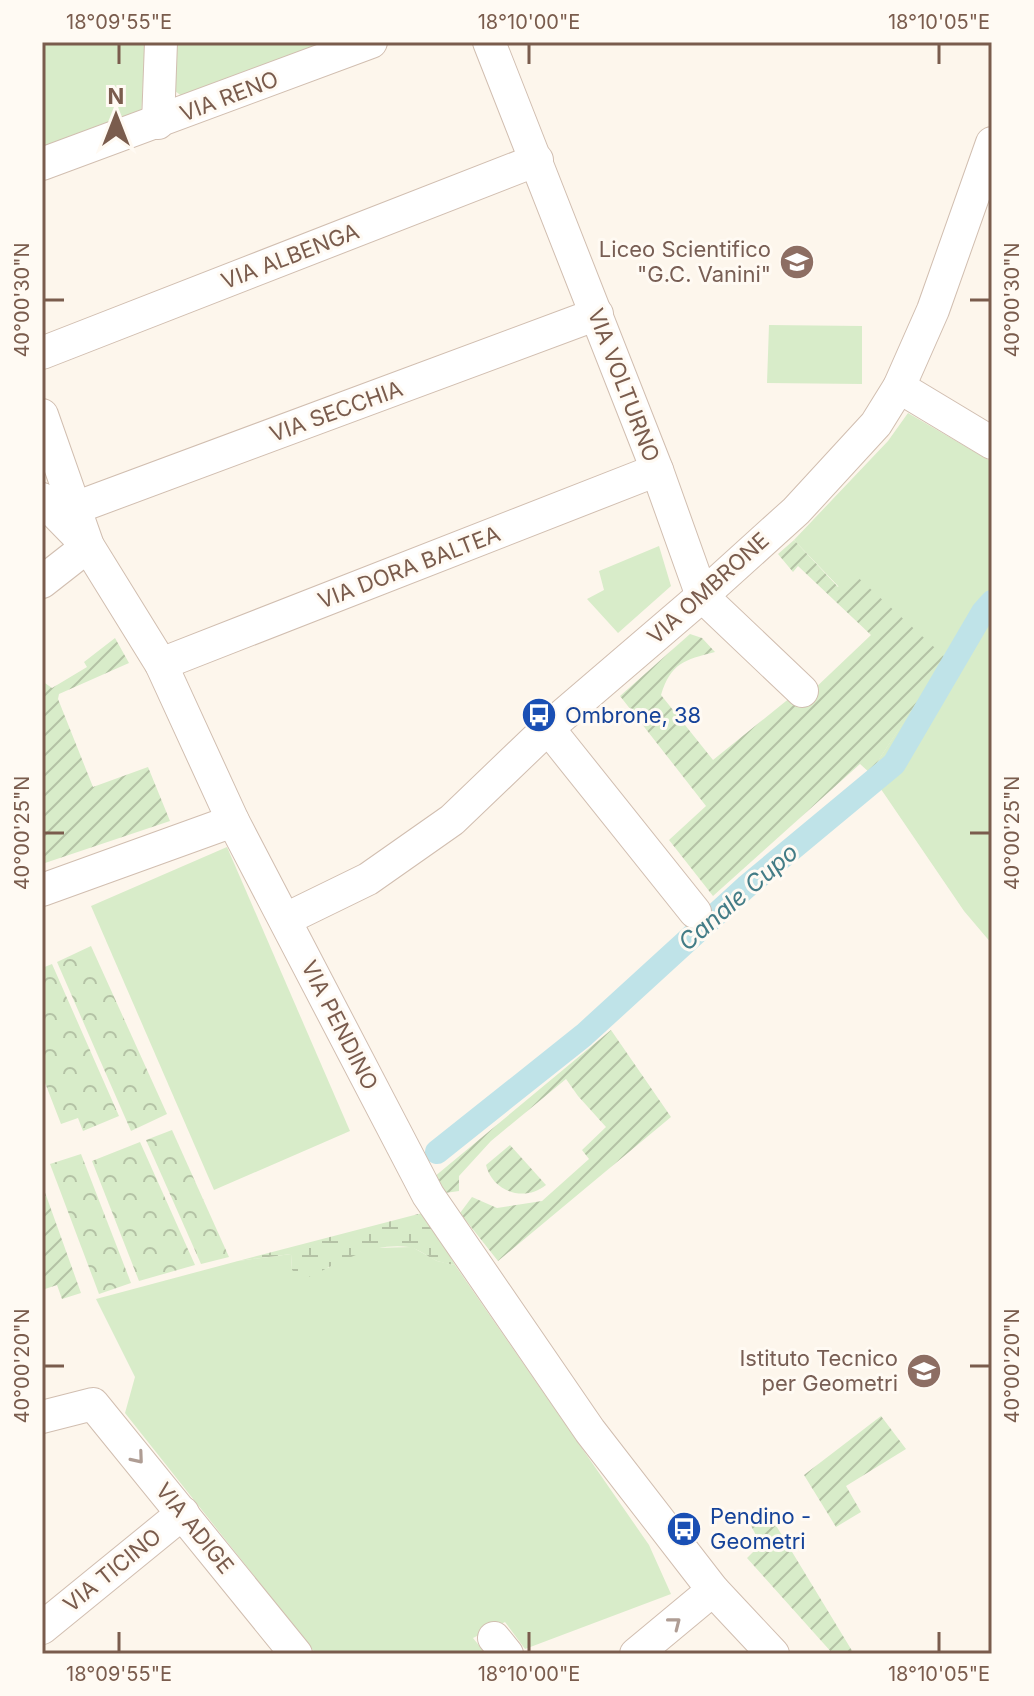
<svg xmlns="http://www.w3.org/2000/svg" width="1034" height="1696" viewBox="0 0 1034 1696" font-family="Inter,sans-serif">
<defs>
<pattern id="wetland-marsh" width="20" height="14" patternUnits="userSpaceOnUse" patternTransform="scale(2)"><rect width="20" height="14" fill="#d8ecc9"/><path d="M1 5h8M5 5V1M11 12h8M15 12V8" fill="none" stroke="#b4c2a5"/></pattern>
<pattern id="park-crowns" width="20" height="18" patternUnits="userSpaceOnUse" patternTransform="scale(2)"><rect width="20" height="18" fill="#d8ecc9"/><path d="M2 6a3 3 0 1 1 6 0M12 15a3 3 0 1 1 6 0" fill="none" stroke="#b4c2a5"/></pattern>
<pattern id="garden-furrows" width="10" height="10" patternUnits="userSpaceOnUse" patternTransform="scale(2)"><rect width="10" height="10" fill="#d8ecc9"/><path d="M-1 1l2-2M0 10L10 0M9 11l2-2" fill="none" stroke="#b4c2a5"/></pattern>
</defs>
<rect width="100%" height="100%" fill="#fdf6ec"/>
<!-- grass -->
<g fill="#d8ecc9">
<polygon points="42,42 145,42 141,119 42,155"/>
<polygon points="175,42 334,42 183,97 175,91"/>
<polygon points="769,325 862,326 862,384 767,383"/>
<polygon points="908,413 992,462 992,944 964,911 870,773 945,658 852,573 839,587 794,540 888,441"/>
<polygon points="659,546 671,586 618,633 587,599 604,590 599,571"/>
<polygon points="227,847 350,1131 214,1190 91,906"/>
<polygon points="412,1247 437,1261 455,1265 649,1545 671,1594 525,1649 505,1622 473,1638 486,1654 316,1654 125,1413 135,1377 96,1299 238,1261 291,1254 292,1270 328,1268 341,1259 373,1248"/>
</g>
<!-- wetland -->
<path fill="url(#wetland-marsh)" d="M426,1212L455,1265C450,1264 443,1263 437,1261C428,1257 419,1249 409,1247C369,1242 339,1264 304,1279L292,1270L291,1254L238,1261Z"/>
<!-- park -->
<g fill="url(#park-crowns)">
<polygon points="91,946 167,1114 131,1131 57,962"/>
<polygon points="52,964 119,1116 83,1131 78,1118 61,1124 42,1075 42,968"/>
<polygon points="172,1130 229,1257 201,1264 146,1140"/>
<polygon points="140,1142 195,1265 139,1281 92,1161"/>
<polygon points="81,1154 131,1283 99,1294 50,1164"/>
</g>
<!-- garden -->
<g fill="url(#garden-furrows)">
<path d="M794,540L838,587L852,572L946,658L870,773L860,764L713,896L669,840L706,806L620,696L690,634L702,638L715,652C684,660 671,663 661,695L713,760L791,697L811,692L871,635L798,566L793,572L778,554Z"/>
<polygon points="115,638 129,663 59,694 58,699 93,787 148,767 170,821 42,864 42,681 52,688 87,667 84,662"/>
<polygon points="611,1030 671,1117 498,1261 460,1213 472,1197 497,1208 542,1201 589,1159 582,1150 606,1127 578,1096 566,1079 491,1141 459,1176 459,1191 445,1193 434,1177"/>
<path d="M510,1145L546,1185C524,1203 492,1191 486,1165Z"/>
<polygon points="42,1184 81,1293 62,1299 57,1285 42,1290"/>
<polygon points="881,1416 906,1449 846,1486 861,1512 836,1527 804,1475"/>
<polygon points="766,1509 854,1654 833,1654 747,1558 756,1549 759,1541 748,1520"/>
</g>
<g fill="none" stroke-linecap="round" stroke-linejoin="round">
<!-- canal -->
<polyline stroke="#bfe3e8" stroke-width="24" points="437,1152 584,1035 746,887 894,764 983,612 992,602"/>
<!-- minor casing -->
<g stroke="#d1beb0" stroke-width="34">
<g id="minor">
<polyline points="489,42 657,470 702,596 802,691"/>
<polyline points="158,123 161,42"/>
<polyline points="42,164 371,42"/>
<polyline points="42,353 537,160"/>
<polyline points="899,387 992,443"/>
<polyline points="42,415 88,546 161,664 233,821 428,1195 590,1431 713,1590 773,1654"/>
<polyline points="42,499 88,546 42,582"/>
<polyline points="75,508 597,314"/>
<polyline points="161,664 657,470"/>
<polyline points="548,728 695,912"/>
<polyline points="42,890 233,821"/>
<polyline points="286,919 368,879 452,820 548,728 702,596 796,511 876,424 899,387 933,310 992,143"/>
<polyline points="42,1417 93,1404 296,1654"/>
<polyline points="42,1628 183,1513"/>
<polyline points="494,1638 507,1654"/>
<polyline points="636,1654 713,1590"/>
</g>
</g>
<!-- minor -->
<use href="#minor" stroke="#fff" stroke-width="32"/>
</g>
<!-- one-way arrows -->
<defs><path id="oneway-chevron" d="M-2-3.5L2.5 0L-2 3.5" fill="none" stroke-width="1.6" stroke-linecap="round" stroke-linejoin="round" transform="scale(2)"/></defs>
<g stroke="#af9d94">
<use href="#oneway-chevron" transform="translate(138 1458) rotate(50)"/>
<use href="#oneway-chevron" transform="translate(675 1623) rotate(-38)"/>
</g>
<!-- ticks -->
<path fill="none" stroke="#7a5c4d" stroke-width="3" d="M119,44V64M529,44V64M939,44V64M44,300H64M970,300H990M44,833H64M970,833H990M44,1366H64M970,1366H990M119,1632V1652M529,1632V1652M939,1632V1652"/>
<!-- icons -->
<defs>
<g id="school-disc" transform="scale(1.8)"><circle r="9.5" fill="#8d6e63" stroke="#fffaf3"/><path d="M0-5L7-2L0 1L-7-2ZM-4 1L0 2.5L4 1V4Q0 6-4 4Z" fill="#fff"/></g>
<g id="bus-disc" transform="scale(1.8)"><circle r="9.5" fill="#1a4fb4" stroke="#fffaf3"/><path d="M-5-6H5V4H4V6H2V4H-2V6H-4V4H-5ZM-3.5-4V0h7V-4ZM-3.5 1.2v1.5H-2V1.2ZM2 1.2v1.5H3.5V1.2Z" fill="#fff"/></g>
</defs>
<g fill-rule="evenodd">
<use href="#school-disc" x="797" y="262"/>
<use href="#bus-disc" x="539" y="715"/>
<use href="#school-disc" x="924" y="1371"/>
<use href="#bus-disc" x="684" y="1529"/>
</g>
<g text-anchor="middle" dominant-baseline="central" stroke-width="6" stroke-linejoin="round" paint-order="stroke">
<!-- street labels -->
<g font-size="22" fill="#7a5c4d" stroke="#fffaf3">
<text transform="translate(229 96) rotate(-21)">VIA RENO</text>
<text transform="translate(290 256) rotate(-21)">VIA ALBENGA</text>
<text transform="translate(624 385) rotate(69)">VIA VOLTURNO</text>
<text transform="translate(336 411) rotate(-20)">VIA SECCHIA</text>
<text transform="translate(409 567) rotate(-21)">VIA DORA BALTEA</text>
<text transform="translate(708 588) rotate(-42)">VIA OMBRONE</text>
<text transform="translate(340 1025) rotate(63)">VIA PENDINO</text>
<text transform="translate(195 1528) rotate(51)">VIA ADIGE</text>
<text transform="translate(112 1570) rotate(-39)">VIA TICINO</text>
</g>
<!-- education labels -->
<g font-size="22" fill="#785e54" stroke="#fffaf3" text-anchor="end">
<text x="771" y="249">Liceo Scientifico<tspan x="771" dy="25">"G.C. Vanini"</tspan></text>
<text x="898" y="1358">Istituto Tecnico<tspan x="898" dy="25">per Geometri</tspan></text>
</g>
<!-- transit labels -->
<g font-size="22" fill="#164399" stroke="#fffaf3" text-anchor="start">
<text x="565" y="715">Ombrone, 38</text>
<text x="710" y="1516">Pendino -<tspan x="710" dy="25">Geometri</tspan></text>
</g>
<!-- water labels -->
<g font-size="24" font-style="italic" fill="#437c86" stroke="#fffaf3">
<text transform="translate(738 897) rotate(-41)">Canale Cupo</text>
</g>
</g>
<!-- border -->
<rect width="1034" height="1696" fill="none" stroke="#fffaf3" stroke-width="88"/>
<!-- north arrow -->
<g transform="translate(116 116)" stroke="#fffaf3" stroke-width="6" paint-order="stroke">
<path d="M0-6L14 30L0 20L-14 30Z" fill="#7a5c4d"/>
<text y="-12" font-size="22" font-weight="bold" text-anchor="middle" fill="#7a5c4d">N</text>
</g>
<rect x="44" y="44" width="946" height="1608" fill="none" stroke="#7a5c4d" stroke-width="3"/>
<g font-size="20" text-anchor="middle" fill="#7a5c4d">
<text x="119" y="29">18°09'55"E</text>
<text x="529" y="29">18°10'00"E</text>
<text x="939" y="29">18°10'05"E</text>
<text transform="translate(22 300) rotate(-90)" y="7">40°00'30"N</text>
<text transform="translate(1012 300) rotate(-90)" y="7">40°00'30"N</text>
<text transform="translate(22 833) rotate(-90)" y="7">40°00'25"N</text>
<text transform="translate(1012 833) rotate(-90)" y="7">40°00'25"N</text>
<text transform="translate(22 1366) rotate(-90)" y="7">40°00'20"N</text>
<text transform="translate(1012 1366) rotate(-90)" y="7">40°00'20"N</text>
<text x="119" y="1681">18°09'55"E</text>
<text x="529" y="1681">18°10'00"E</text>
<text x="939" y="1681">18°10'05"E</text>
</g>
</svg>
